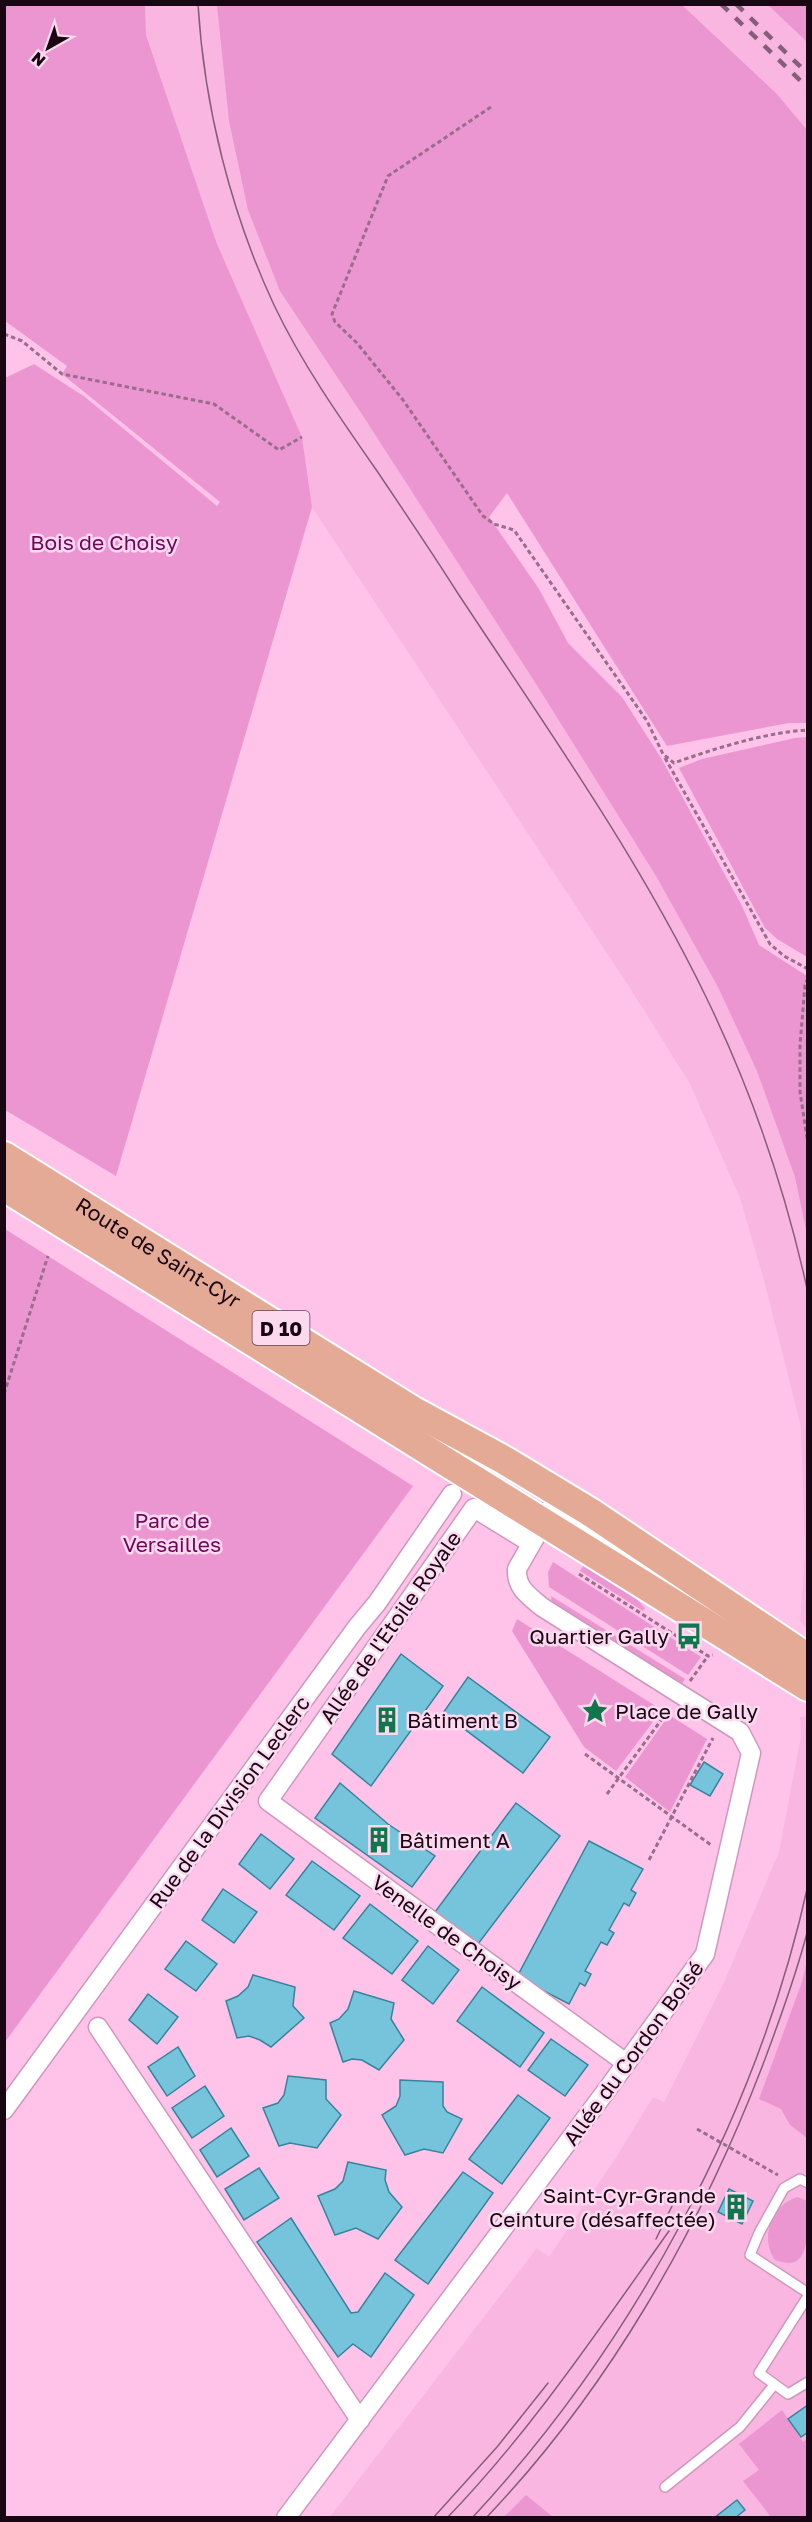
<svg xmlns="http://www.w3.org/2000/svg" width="812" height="2522" viewBox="0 0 812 2522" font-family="'Golos Text',sans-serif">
<rect width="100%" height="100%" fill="#ffc3ea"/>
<!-- built -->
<g fill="#f8b6e1">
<polygon points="145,5 241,5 255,126 808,1107 807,1629 800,1622 805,1554 801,1427 765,1284 740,1198 690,1084 630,988 312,507 302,437 217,244 146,35"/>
<polygon points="682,5 768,5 807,42 807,130 777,94"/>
<polygon points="807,1716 808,1961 803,1982 808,1985 807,2517 329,2518 537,2248 549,2257 617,2156 653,2097 664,2102 725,1980 779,1852 801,1736 800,1717"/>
</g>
<!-- green -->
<g fill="#ec96d1">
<polygon points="4,5 145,5 146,35 217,244 302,437 312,507 116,1176 5,1110 5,378 34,364 85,397 217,506 220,502 62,374 67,366 5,321"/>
<polygon points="217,5 682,5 777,94 807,130 807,723 789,723 667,746 507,493 489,517 539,589 568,643 622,697 661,758 742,906 759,945 807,976 807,1234 795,1177 757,1071 718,987 656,876 538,687 365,419 280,291 248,210 229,121"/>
<polygon points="768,5 807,5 807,42"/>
<polygon points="807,737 808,737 807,957 777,939 765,928 679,768 702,759 795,738"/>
<polygon points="5,1229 413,1486 5,2042"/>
<polygon points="553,1562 701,1657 688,1675 549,1587 548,1572"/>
<polygon points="586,1562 624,1585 645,1608 643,1611 580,1571"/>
<polygon points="551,1596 685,1679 681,1685 552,1604"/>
<polygon points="517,1619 662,1710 616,1771 584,1747 512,1631"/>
<polygon points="669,1715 707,1739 670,1812 625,1777"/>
<polygon points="807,1961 807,2138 790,2125 781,2109 759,2099 802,1982"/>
<path d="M798,2197L807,2201C808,2217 812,2263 789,2263C785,2263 779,2261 775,2260C759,2237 772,2204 798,2197Z"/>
<polygon points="782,2410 803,2442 807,2439 807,2517 771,2517 743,2481 759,2470 739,2444"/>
<polygon points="526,2495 553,2517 504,2517"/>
</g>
<!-- building -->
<g fill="#75c4dc" stroke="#34859c" stroke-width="1.5">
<polygon points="401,1654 443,1686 371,1786 332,1754"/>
<polygon points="468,1677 550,1737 523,1773 443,1713"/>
<polygon points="704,1762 723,1774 710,1796 690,1785"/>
<polygon points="340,1783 388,1824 435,1856 412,1887 315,1818"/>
<polygon points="516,1803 560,1836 478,1944 435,1912"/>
<polygon points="261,1834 294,1859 270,1889 239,1864"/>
<polygon points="589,1841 643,1869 631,1890 636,1893 629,1906 624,1903 609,1930 614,1933 607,1945 601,1942 585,1971 591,1974 585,1986 580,1983 569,2004 517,1977"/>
<polygon points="312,1861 360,1896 334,1930 286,1895"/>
<polygon points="223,1889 257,1912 234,1943 202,1920"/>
<polygon points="370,1904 418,1941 392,1974 343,1938"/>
<polygon points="186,1941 217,1964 196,1991 165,1969"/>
<polygon points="428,1946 459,1970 433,2004 402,1980"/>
<polygon points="253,1975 295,1987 293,2006 304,2018 271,2047 260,2040 249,2036 237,2038 226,2001 238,1996 248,1987"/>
<polygon points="482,1987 544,2033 520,2067 457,2021"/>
<polygon points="354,1991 394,2003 391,2019 404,2040 379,2070 362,2060 352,2059 343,2062 330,2023 339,2019 348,2009"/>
<polygon points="148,1994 178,2017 157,2044 129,2020"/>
<polygon points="551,2039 588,2065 565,2096 528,2070"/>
<polygon points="178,2047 195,2076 167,2096 148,2067"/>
<polygon points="288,2076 326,2080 326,2099 341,2115 317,2148 290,2143 279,2146 263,2108 278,2103 284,2095"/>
<polygon points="400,2080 443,2082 443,2106 447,2112 462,2119 443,2153 424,2149 405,2155 382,2115 396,2106 400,2096"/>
<polygon points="205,2086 224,2116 192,2138 172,2108"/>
<polygon points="518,2095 550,2118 502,2184 469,2159"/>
<polygon points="231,2128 249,2156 217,2177 200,2150"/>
<polygon points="348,2162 386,2170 385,2180 389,2192 402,2207 378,2239 356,2228 335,2235 318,2196 335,2189 343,2181"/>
<polygon points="259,2168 279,2198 244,2220 225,2189"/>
<polygon points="463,2172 493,2193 428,2284 395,2260"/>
<polygon points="729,2189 753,2201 742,2224 718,2212"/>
<polygon points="291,2218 351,2313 358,2312 385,2273 414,2295 371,2357 353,2344 338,2357 257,2242"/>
<polygon points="808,2405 808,2432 801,2437 788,2419"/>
<polygon points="737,2500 745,2510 735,2518 714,2518"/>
</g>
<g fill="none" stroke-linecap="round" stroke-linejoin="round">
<!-- lane casing -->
<g stroke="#d097bd" stroke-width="12">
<g id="lane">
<polyline points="808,2183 800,2179 784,2188 759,2233 750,2255 808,2293"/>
<polyline points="808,2296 759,2373 788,2394 808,2382"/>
<polyline points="665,2487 740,2427 774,2385"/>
</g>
</g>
<!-- street casing -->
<g stroke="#d097bd" stroke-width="21">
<g id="street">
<polyline points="550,1509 667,1581 686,1589"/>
<polyline points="531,1543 474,1508 268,1801 626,2063"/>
<polyline points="98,2027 360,2420"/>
<polyline points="4,2110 357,1627 377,1603 452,1494"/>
<path d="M286,2518L609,2087L705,1954L751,1753L740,1732L542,1607C528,1595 516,1588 517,1569L560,1494"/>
</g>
</g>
<!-- primary casing -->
<g stroke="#fff" stroke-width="32">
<g id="primary">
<path id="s1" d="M4,1156L412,1410L504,1460L590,1512L808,1658"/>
<polyline points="4,1187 808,1687"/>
</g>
</g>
<!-- path -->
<g stroke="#986e8a" stroke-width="3" stroke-dasharray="4.5 3" stroke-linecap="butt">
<path d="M491,107L388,176L332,314L335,322L357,343L403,400L483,516L494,524L514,530L647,721L663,754L674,763C713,749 767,732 808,730"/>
<polyline points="4,334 22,341 62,374 214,404 279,450 302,437"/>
<polyline points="665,758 770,944 784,956 808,969"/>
<polyline points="808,978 805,985 800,1045 800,1092 808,1144"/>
<polyline points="4,1394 48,1256"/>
<polyline points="579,1574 708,1656 713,1655"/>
<polyline points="690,1681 708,1656"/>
<polyline points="585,1754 711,1845"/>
<polyline points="607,1794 670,1708"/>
<polyline points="649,1860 713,1738"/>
<polyline points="697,2129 778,2175"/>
</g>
<!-- lane -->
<use href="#lane" stroke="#fff" stroke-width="9"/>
<!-- street -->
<use href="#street" stroke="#fff" stroke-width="18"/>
<!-- primary -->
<use href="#primary" stroke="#e5aa96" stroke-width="28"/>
<!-- tram -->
<g stroke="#855f78" stroke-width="1.5">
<path d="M198,4C204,106 231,213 274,305C302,364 340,418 377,471C404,511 431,551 457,592C544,724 638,856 707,999C752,1092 786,1192 808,1293"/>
<polyline points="656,2239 672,2206"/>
<polyline points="433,2518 497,2447 548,2383"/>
<path d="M447,2518C531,2431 599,2329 669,2231"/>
<path d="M472,2518C633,2345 757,2116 808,1885"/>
<path d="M486,2518C608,2390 699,2231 762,2067C779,2022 796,1976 808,1929"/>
</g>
<!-- rail -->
<g stroke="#855f78" stroke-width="4.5" stroke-dasharray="10 10" stroke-linecap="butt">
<polyline points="721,4 808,88"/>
<polyline points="736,4 808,74"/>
</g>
</g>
<!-- icons -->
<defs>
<g id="bus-bare" transform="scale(2.07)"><path d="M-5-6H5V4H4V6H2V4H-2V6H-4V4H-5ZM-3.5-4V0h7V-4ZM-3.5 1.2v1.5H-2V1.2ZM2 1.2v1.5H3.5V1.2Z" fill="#11754d" stroke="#fdd9f0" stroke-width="2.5" paint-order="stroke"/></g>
<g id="sight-bare" transform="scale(2.07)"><path d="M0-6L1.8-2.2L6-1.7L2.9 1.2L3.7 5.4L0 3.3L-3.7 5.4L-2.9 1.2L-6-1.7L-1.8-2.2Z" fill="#11754d" stroke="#fdd9f0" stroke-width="2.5" paint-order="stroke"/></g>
<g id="building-bare" transform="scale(2.07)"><path d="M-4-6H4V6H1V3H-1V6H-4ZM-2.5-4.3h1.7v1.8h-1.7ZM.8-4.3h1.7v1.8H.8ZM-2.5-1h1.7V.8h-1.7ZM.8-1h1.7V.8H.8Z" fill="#11754d" stroke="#fdd9f0" stroke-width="2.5" paint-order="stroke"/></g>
</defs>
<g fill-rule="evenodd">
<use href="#bus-bare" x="689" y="1636"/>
<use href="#sight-bare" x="595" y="1711"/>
<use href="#building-bare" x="387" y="1720"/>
<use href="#building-bare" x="379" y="1840"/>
<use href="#building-bare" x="736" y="2207"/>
</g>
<g text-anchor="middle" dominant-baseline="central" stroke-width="5" stroke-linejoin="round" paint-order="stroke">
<!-- shield labels -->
<rect fill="#fdd9f0" stroke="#5d4555" stroke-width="1.5" x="252.5" y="1311" width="57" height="34" rx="4.5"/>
<g font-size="20" font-weight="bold" fill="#190613">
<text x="281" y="1328">D 10</text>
</g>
<!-- park labels -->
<g font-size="21" fill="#70065a" stroke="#fdd9f0">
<text x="104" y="542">Bois de Choisy</text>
<text x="172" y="1520">Parc de<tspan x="172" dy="24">Versailles</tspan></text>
</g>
<!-- street labels -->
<g font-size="21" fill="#190613" stroke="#fdd9f0">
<text stroke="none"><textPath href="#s1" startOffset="182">Route de Saint-Cyr</textPath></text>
<text transform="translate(390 1627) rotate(-55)">Allée de l'Etoile Royale</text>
<text transform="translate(229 1802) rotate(-54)">Rue de la Division Leclerc</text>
<text transform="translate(447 1932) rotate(36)">Venelle de Choisy</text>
<text transform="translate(633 2053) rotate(-54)">Allée du Cordon Boisé</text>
</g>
<!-- poi labels -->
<g font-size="21" fill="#190613" stroke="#fdd9f0" text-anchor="start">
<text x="669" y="1636" text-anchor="end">Quartier Gally</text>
<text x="615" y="1711">Place de Gally</text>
<text x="407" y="1720">Bâtiment B</text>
<text x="399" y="1840">Bâtiment A</text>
<text x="716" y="2195" text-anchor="end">Saint-Cyr-Grande<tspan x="716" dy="24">Ceinture (désaffectée)</tspan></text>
</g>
</g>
<!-- border -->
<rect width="812" height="2522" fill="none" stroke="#190613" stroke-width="12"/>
<!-- north arrow -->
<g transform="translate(48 48) rotate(220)" stroke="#fdd9f0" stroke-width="4.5" paint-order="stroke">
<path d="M0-4.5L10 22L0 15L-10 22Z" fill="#190613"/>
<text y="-9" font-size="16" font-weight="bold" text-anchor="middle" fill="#190613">N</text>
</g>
</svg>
